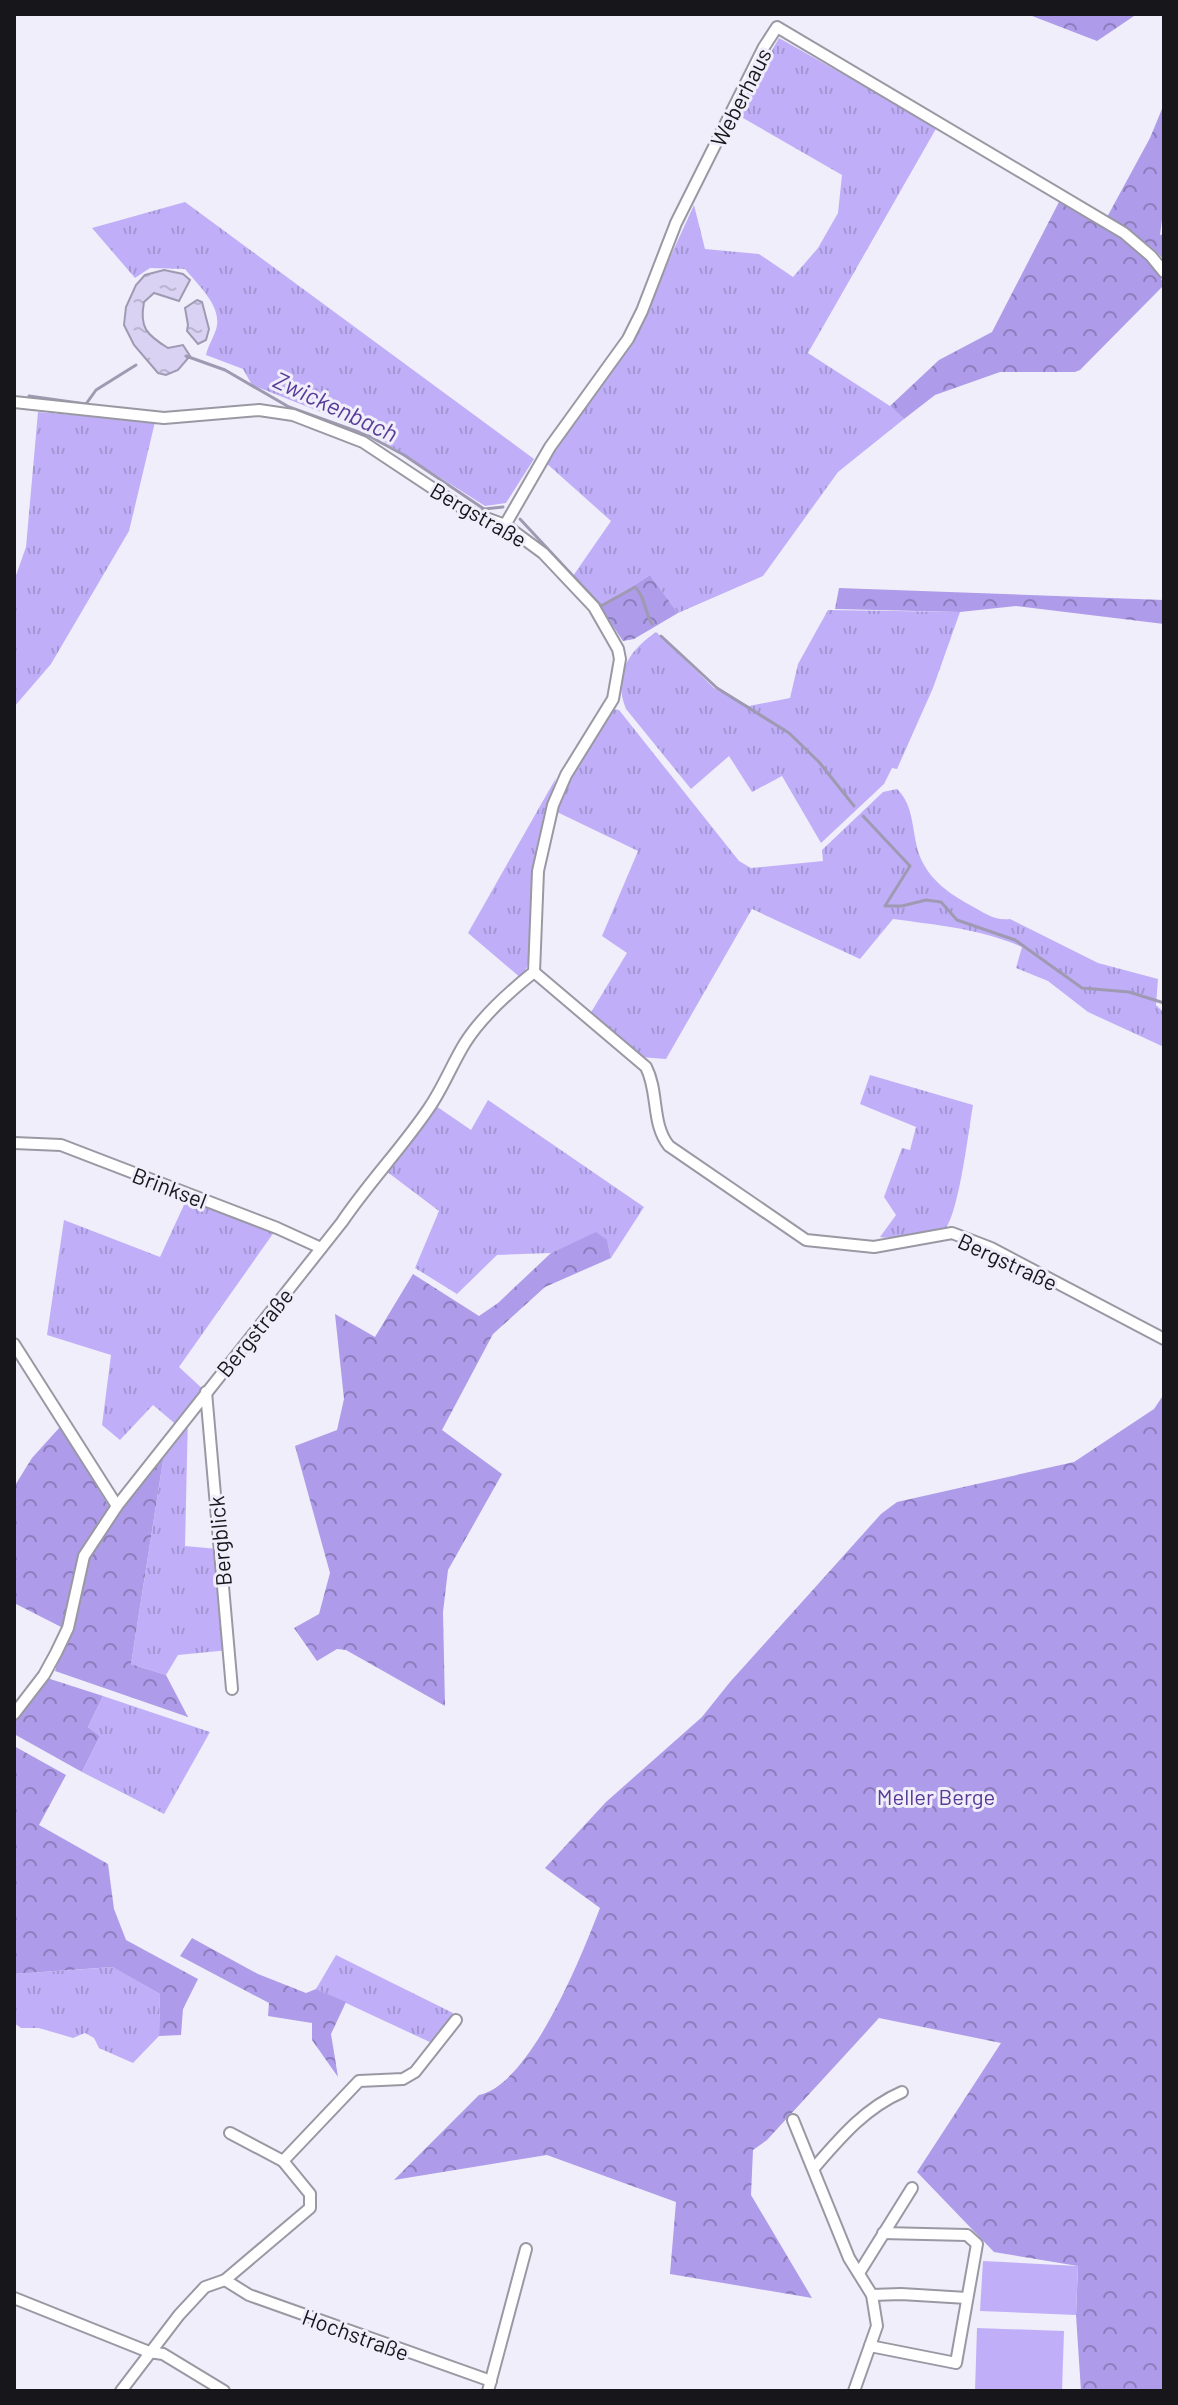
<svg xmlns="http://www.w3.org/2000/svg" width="1178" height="2405" viewBox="0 0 1178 2405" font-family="Barlow,sans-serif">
<defs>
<pattern id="grass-tufts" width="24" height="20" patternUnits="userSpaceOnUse" patternTransform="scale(2)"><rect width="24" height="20" fill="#c0aff8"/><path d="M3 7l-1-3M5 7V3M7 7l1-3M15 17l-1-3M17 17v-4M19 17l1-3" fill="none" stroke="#a496d4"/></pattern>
<pattern id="forest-crowns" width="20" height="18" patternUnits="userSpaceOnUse" patternTransform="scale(2)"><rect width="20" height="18" fill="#ae9bea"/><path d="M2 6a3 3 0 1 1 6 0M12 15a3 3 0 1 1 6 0" fill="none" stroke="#8d7dbd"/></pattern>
<pattern id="water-ripples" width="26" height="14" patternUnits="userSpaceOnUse" patternTransform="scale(2)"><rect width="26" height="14" fill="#d9d2f3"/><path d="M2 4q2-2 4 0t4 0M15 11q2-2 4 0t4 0" fill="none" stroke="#bab4d0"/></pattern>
</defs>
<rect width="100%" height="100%" fill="#f0eefa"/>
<!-- grass -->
<g fill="url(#grass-tufts)">
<polygon points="779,38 937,127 808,353 890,406 904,419 838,472 763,576 678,613 650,575 600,607 573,576 611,521 545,462 635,334 694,205 705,249 759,254 793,277 818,248 838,213 842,175 736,114"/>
<path d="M185,202L534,459L506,503L485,506L364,429L252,385L243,369L206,355C208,345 216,334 217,325C220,304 197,284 185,269L150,268L135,278L92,228Z"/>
<polygon points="38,412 155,422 129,531 51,664 14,707 14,581 26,547"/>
<path d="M828,610L960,612L933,688L897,769L892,768L884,784L821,843L782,776L752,792L729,756L691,789L626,709C612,675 629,651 656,632L714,688L749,706L790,698L798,664Z"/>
<path d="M611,709L619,710L739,861L751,868L823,861L822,850L883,792L897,789C916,807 911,836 921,859C931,881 950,894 970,905C985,913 994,921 1010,919L1098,963L1158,979L1156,1005L1164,1013V1047L1088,1012L1048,981L1016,968L1022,947C981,929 937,925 893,919L860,959L752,909L666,1059L640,1057L590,1014L627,953L602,936L638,851L557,812L570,776Z"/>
<path d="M556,778C547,810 536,842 532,875C529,907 540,951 521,978L468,933Z"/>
<path d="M870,1075L973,1105C969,1127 958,1224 942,1232C929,1238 893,1239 880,1237L896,1215L884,1197L902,1148L910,1150L916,1127L860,1104Z"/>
<polygon points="488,1100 644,1207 611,1258 607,1241 596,1233 551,1253 497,1255 457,1294 415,1268 439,1211 386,1171 436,1106 471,1130"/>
<polygon points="189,1194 277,1228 179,1367 206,1392 188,1415 185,1546 218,1549 229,1650 178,1655 166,1675 131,1664 165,1448 179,1427 153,1405 120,1440 102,1425 111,1355 47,1335 64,1220 160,1257"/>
<polygon points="103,1696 210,1732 164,1814 82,1772 100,1736 88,1727"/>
<polygon points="336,1955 453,2013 434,2044 316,1989"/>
<polygon points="114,1967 160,1994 159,2036 133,2063 99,2048 94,2038 85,2033 73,2038 39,2028 21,2028 14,2023 14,1974"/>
</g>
<!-- forest -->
<g fill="url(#forest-crowns)">
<polygon points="1027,14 1137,14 1097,41"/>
<path d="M1164,104V204L1160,235L1164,234V260C1149,242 1127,230 1106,219L1150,138Z"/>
<path d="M1059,202C1092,222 1150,248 1164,285L1080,370L1075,372H1000L935,395L904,419L890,406L939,360L992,332Z"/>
<polygon points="650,575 678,613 634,639 623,641 600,607"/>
<polygon points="839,588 1164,600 1164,624 1016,606 960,612 835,609"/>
<polygon points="596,1232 607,1240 611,1258 545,1287 493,1334 442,1430 502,1474 448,1570 443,1612 445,1706 346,1650 337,1649 317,1661 294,1628 319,1614 330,1573 295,1446 337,1430 344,1399 335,1314 375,1337 413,1274 479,1316 498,1303 551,1253"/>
<path d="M1164,1394V2391H1081L1076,2315L1078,2266L994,2252L917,2172L1001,2043L879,2018L767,2140L753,2150L751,2195L812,2298L670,2274L676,2202L547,2155L394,2180L479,2095C531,2084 582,1955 600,1908L545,1868L606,1802L702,1717L730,1682L881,1514L897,1502L1074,1462L1154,1409Z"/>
<polygon points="60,1427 110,1508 118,1514 165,1448 131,1664 166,1675 188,1717 55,1671 69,1631 14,1603 14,1487 32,1458"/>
<polygon points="47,1678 103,1696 88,1727 100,1736 82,1772 14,1734 14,1720"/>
<polygon points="14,1746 66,1775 39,1825 108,1864 114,1909 126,1940 198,1979 183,2009 181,2035 159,2036 160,1994 113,1967 14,1974"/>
<polygon points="192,1938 258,1974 306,1993 316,1989 346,2002 331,2034 338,2077 312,2040 312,2023 268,2016 269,2003 180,1956"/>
</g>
<!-- pitch -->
<g fill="#c0aff8">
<polygon points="983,2261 1078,2266 1076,2315 980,2311"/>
<polygon points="977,2328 1064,2331 1062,2391 975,2391"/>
</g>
<!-- water -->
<g fill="url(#water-ripples)" stroke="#9f9ab2" stroke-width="2">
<path d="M164,270L183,274L190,280L179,301L154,293L144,302C139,328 147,335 168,348L183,345L190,356L178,370L166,375L158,373L134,345L124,325L126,307L136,285L145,275Z"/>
<polygon points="197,300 202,302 209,329 206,340 198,344 187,331 188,325 185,308"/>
</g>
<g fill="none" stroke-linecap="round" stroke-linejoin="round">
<!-- stream -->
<g stroke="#9f9ab2" stroke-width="3">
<polyline points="186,356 225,370 289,407 367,435 404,455 484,509 503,507"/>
<polyline points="29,396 86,404 96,390 136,365"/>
<path d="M520,519L601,606L635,587C645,596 645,613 652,624"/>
<polyline points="661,636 717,688 789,733 819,762 854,806"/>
<polyline points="863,816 910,866 885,906 902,906 926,900 941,902 957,920 1015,940 1082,988 1129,992 1164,1003"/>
</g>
<!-- minor casing -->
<g stroke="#9a98a3" stroke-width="14">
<g id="minor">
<path d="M14,402L164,418L259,410L293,415L363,442L467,511L505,525L543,553L594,607L618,649L620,659L613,699L566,775L553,805L538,871L534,972C509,992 482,1016 465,1043C452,1064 443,1088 429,1108C402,1148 369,1182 342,1222L117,1506L84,1556L68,1628L56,1653L44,1675L14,1714"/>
<polyline points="505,525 550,447 628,339 642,311 676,223 764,47 777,27 1124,233 1151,256 1164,272"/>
<path d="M534,972L646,1067C659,1092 651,1124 669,1146L806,1240L874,1247L952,1233L991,1248L1164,1339"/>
<polyline points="14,1143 61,1145 277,1228 321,1248"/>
<polyline points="14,1344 117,1506"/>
<polyline points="206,1392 232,1689"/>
<polyline points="793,2120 849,2258 872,2295 877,2326 854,2391"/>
<polyline points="230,2133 283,2161"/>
<path d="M814,2168C840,2138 865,2108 902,2092"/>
<polyline points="859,2273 912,2188"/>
<polyline points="225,2280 249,2295 491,2381"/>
<polyline points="872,2295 901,2294 967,2298"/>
<polyline points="14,2298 149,2352 163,2354 224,2391"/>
<polyline points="870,2346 956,2363 977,2244 967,2235 883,2233"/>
<polyline points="121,2391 179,2315 205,2287 225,2280 310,2208 310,2194 283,2161 359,2081 403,2079 415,2072 456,2020"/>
<polyline points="488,2391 526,2249"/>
</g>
</g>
<!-- minor -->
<use href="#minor" stroke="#fff" stroke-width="10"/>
</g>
<g text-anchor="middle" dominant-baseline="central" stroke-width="6" stroke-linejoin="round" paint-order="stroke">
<!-- street labels -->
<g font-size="22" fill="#17161a" stroke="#f0eefa">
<text transform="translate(740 97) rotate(-63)">Weberhaus</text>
<text transform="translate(479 514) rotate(30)">Bergstraße</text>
<text transform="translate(170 1187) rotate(21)">Brinksel</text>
<text transform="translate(1008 1261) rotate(25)">Bergstraße</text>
<text transform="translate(254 1332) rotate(-51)">Bergstraße</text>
<text transform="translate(219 1541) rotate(-95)">Bergblick</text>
<text transform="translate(356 2334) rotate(20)">Hochstraße</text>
</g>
<!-- park labels -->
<g font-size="22" fill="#593b97" stroke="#f0eefa">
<text x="936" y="1796">Meller Berge</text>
</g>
<!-- water labels -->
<g font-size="24" font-style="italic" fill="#593b98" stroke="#f0eefa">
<text transform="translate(336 406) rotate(25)">Zwickenbach</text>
</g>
</g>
<!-- border -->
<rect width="1178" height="2405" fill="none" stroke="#17161a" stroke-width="32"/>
</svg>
